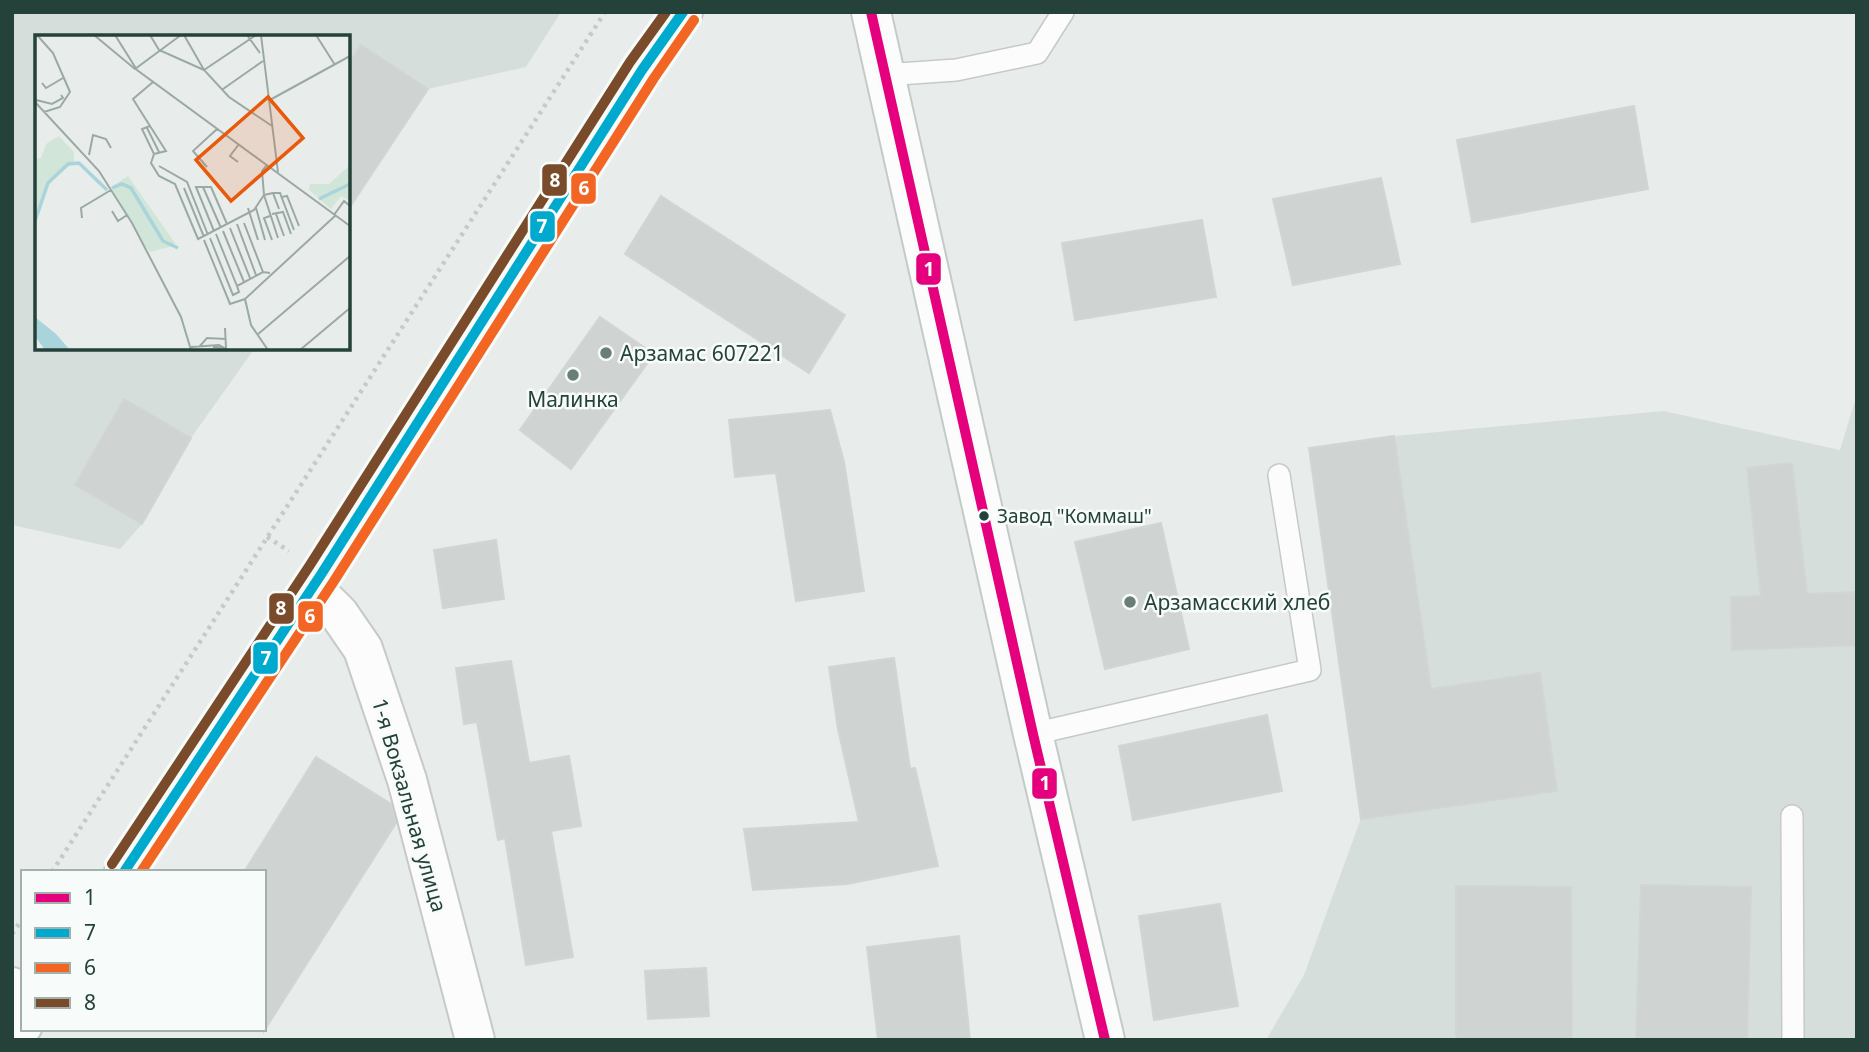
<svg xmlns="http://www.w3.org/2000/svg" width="1869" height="1052" viewBox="0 0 1869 1052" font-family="'Noto Sans',sans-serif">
<rect width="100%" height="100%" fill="#e8edeb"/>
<!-- built -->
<g fill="#d6dedb">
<polygon points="12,12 561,12 526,67 428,89 348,210 348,37 37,37 37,348 255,348 191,438 142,524 120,549 12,525"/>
<polygon points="1857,394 1857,1040 1266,1040 1304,975 1361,818 1309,448 1394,436 1664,411 1840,450"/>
</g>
<!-- building -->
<g fill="#cfd4d2" stroke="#d1d6d4" stroke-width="2">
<polygon points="361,45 428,89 348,210 348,65"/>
<polygon points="1634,106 1648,189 1472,222 1457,140"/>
<polygon points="1381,178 1400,264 1293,285 1273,199"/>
<polygon points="661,196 845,315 809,373 625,254"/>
<polygon points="1202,220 1216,297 1075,320 1062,243"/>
<polygon points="600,317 654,354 571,469 520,430"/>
<polygon points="124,399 191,438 142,524 75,485"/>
<polygon points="830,410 844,462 864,591 796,601 776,473 735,477 729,420"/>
<polygon points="1394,436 1431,689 1540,673 1557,791 1361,819 1309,448"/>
<polygon points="1792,463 1807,594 1857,592 1857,645 1732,650 1731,597 1761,596 1747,468"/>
<polygon points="1161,523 1189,649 1105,669 1075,542"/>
<polygon points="496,540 504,599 443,608 434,550"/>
<polygon points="894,658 910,769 915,768 938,866 847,884 753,890 744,829 859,822 838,729 829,667"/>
<polygon points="511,661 529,763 569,756 581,826 551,831 573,957 526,965 505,838 498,840 477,722 464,724 456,668"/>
<polygon points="1267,715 1282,791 1133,820 1119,746"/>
<polygon points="316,757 391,804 396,823 264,1031 264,872 244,872"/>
<polygon points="1641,885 1751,887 1747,1040 1636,1040"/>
<polygon points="1456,886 1571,887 1572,1040 1456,1040"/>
<polygon points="1220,904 1238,1006 1154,1020 1139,916"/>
<polygon points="959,936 970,1040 878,1040 867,947"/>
<polygon points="706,968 709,1016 648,1019 645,971"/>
</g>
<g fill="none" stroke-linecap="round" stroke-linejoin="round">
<!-- lane casing -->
<g stroke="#c5cac8" stroke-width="24">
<g id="lane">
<polyline points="884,75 956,70 1037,53 1063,12"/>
<polyline points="1033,734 1310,670 1279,475"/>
<polyline points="1792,816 1793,1040"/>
</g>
</g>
<!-- street casing -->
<g stroke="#c5cac8" stroke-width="42">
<polyline id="street" points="312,587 339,614 363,649 407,780 475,1040"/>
</g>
<!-- secondary casing -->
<g stroke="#c3cbc8" stroke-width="42">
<g id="secondary">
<polyline points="871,12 1033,734 1105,1040"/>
<polyline points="124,872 322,573 642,70 683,12"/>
<polyline points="12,987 23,992"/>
<polyline points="13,1040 23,1025"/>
</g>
</g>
<!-- path -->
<g stroke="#c3ccca" stroke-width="4.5" stroke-dasharray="3.5 5" stroke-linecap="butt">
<polyline points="267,537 289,551"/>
<polyline points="52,872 605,12"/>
<polyline points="12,934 23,918"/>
</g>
<!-- lane -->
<use href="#lane" stroke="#fcfcfc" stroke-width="21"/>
<!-- street -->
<use href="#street" stroke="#fcfcfc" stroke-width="38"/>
<!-- secondary -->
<use href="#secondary" stroke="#fcfcfc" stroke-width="38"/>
<!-- bus-1 casing -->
<g stroke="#f7fbf9" stroke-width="16">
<polyline id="bus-1" points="871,12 1033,734 1105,1040"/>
</g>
<!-- bus-2 casing -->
<g stroke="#f7fbf9" stroke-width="16">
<polyline id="bus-2" points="124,872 322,573 642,70 683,12"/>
</g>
<!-- bus-3 casing -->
<g stroke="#f7fbf9" stroke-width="16">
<polyline id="bus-3" points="141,872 334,581 654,78 694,20"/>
</g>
<!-- bus-4 casing -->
<g stroke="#f7fbf9" stroke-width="16">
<polyline id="bus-4" points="112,864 310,565 630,62 666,12"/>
</g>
<!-- bus-1 -->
<use href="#bus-1" stroke="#e5007d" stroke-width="10"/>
<!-- bus-2 -->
<use href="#bus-2" stroke="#00a9ce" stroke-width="10"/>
<!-- bus-3 -->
<use href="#bus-3" stroke="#f26522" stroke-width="10"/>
<!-- bus-4 -->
<use href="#bus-4" stroke="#7a4b2a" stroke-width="10"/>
</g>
<!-- markers -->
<g fill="#697e78" stroke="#f7fbf9" stroke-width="2.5">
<circle cx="606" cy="353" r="7"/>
<circle cx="573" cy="375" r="7"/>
<circle cx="1130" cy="602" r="7"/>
</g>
<circle fill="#24423a" stroke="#f7fbf9" stroke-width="2.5" cx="984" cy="516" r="6"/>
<g text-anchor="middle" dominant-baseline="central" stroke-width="5" stroke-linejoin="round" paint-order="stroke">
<!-- bus labels -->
<g font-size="19" fill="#24423a" stroke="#f7fbf9" text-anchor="start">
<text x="997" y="516">Завод "Коммаш"</text>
</g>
<!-- poi labels -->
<g font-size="21" fill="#24423a" stroke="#f7fbf9" text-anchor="start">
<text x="620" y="353">Арзамас 607221</text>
<text x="573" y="399" text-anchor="middle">Малинка</text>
<text x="1144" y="602">Арзамасский хлеб</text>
</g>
<!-- street labels -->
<g font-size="21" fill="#24423a" stroke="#f7fbf9">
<text transform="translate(410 805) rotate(74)">1-я Вокзальная улица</text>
</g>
</g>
<!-- overview -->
<g transform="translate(35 35)">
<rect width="315" height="315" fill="#e8edeb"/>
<path d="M24,101L39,117V127L13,148L0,186V124L6,123L11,109ZM315,130V166L306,161L296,174L274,155L275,149H294ZM93,141L140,208L138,211L115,217L110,211L76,152Z" fill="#d1e6d8"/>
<path d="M0,282L21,299L35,315H10L0,301Z" fill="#a9d4db"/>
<path fill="none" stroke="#a9d4db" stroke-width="3.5" d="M77,153L87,149L96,153L128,206L143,213M284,164L315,149M0,186L13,148L33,129L44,128L72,155"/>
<path fill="none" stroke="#9aa9a4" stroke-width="2" d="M2,0L18,18L35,57L25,72L9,77M59,0L100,34L146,0M80,0L102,35L315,191M115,0L124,15L169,35M149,0L169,35L194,62L237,91M212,0L225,18M226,0L243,137M281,0L300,30M169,35L221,0M118,47L98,64L115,91L107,94L119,119L116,128L124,141L140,149L163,204L219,175L229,160L227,136L232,130M7,48L11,53L28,43M188,54L228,26M1,65L17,69L28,63L26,60M233,66L315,21M0,67L64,136L97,188L146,282L156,315M115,91L131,116L119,119M112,93L124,117M54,120L58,100L71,104L76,113M203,127L195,121L204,109M124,131L152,147L173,200M172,132L158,116L182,94M168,152L186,193M149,153L169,202M238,158H245L259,195M247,162L252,161L264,191M213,173L223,205M221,173L230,205M77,176L83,186L92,180M237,179L248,177L256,199M241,179L249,201M299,180L309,166L315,171M235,181L229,183L237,205M47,183L46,173L76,155M209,188L228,237M202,189L221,240M195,193L215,243M179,196L161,152H176L192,189M188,196L209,247M181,199L202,251M175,203L198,260L204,257L202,251L228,237L235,238M243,203L229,160L238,158L244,174M169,205L195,269L210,264M222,300L315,221M156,312L184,310L193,315M164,312L172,303L191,304M178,312L191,313L190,293M233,315L216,290L210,264L301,180M265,315L315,273"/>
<path fill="#e8590c" fill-opacity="0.15" stroke="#e8590c" stroke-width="3.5" d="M233,62L268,103L196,166L161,125Z"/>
<rect width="315" height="315" fill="none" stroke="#24423a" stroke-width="3.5"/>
</g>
<g stroke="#f7fbf9" stroke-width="2.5">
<rect x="541" y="163" width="27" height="34" rx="7" fill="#7a4b2a"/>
<rect x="570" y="172" width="27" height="33" rx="7" fill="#f26522"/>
<rect x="529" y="210" width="27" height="33" rx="7" fill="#00a9ce"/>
<rect x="915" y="252" width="27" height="34" rx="7" fill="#e5007d"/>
<rect x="268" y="592" width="27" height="33" rx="7" fill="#7a4b2a"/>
<rect x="297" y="600" width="27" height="33" rx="7" fill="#f26522"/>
<rect x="252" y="641" width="27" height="34" rx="7" fill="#00a9ce"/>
<rect x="1031" y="767" width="27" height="33" rx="7" fill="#e5007d"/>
</g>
<g font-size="19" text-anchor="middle" font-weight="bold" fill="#fff">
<text x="555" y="187">8</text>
<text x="584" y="195">6</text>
<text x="542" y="233">7</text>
<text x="929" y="276">1</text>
<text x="281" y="615">8</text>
<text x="310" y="623">6</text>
<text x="266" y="665">7</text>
<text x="1045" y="790">1</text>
</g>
<!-- border -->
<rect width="1869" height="1052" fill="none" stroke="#24423a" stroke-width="28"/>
<!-- legend -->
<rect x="21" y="870" width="245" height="161" fill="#f7fbf9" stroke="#a3b1ad" stroke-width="2"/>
<rect x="35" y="893" width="35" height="10" fill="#e5007d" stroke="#a3b1ad" stroke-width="2"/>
<text x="84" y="905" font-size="21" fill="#24423a">1</text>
<rect x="35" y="928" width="35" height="10" fill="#00a9ce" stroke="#a3b1ad" stroke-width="2"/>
<text x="84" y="940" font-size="21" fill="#24423a">7</text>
<rect x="35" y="963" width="35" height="10" fill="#f26522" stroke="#a3b1ad" stroke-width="2"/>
<text x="84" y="975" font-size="21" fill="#24423a">6</text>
<rect x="35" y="998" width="35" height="10" fill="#7a4b2a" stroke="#a3b1ad" stroke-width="2"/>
<text x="84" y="1010" font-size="21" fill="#24423a">8</text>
</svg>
